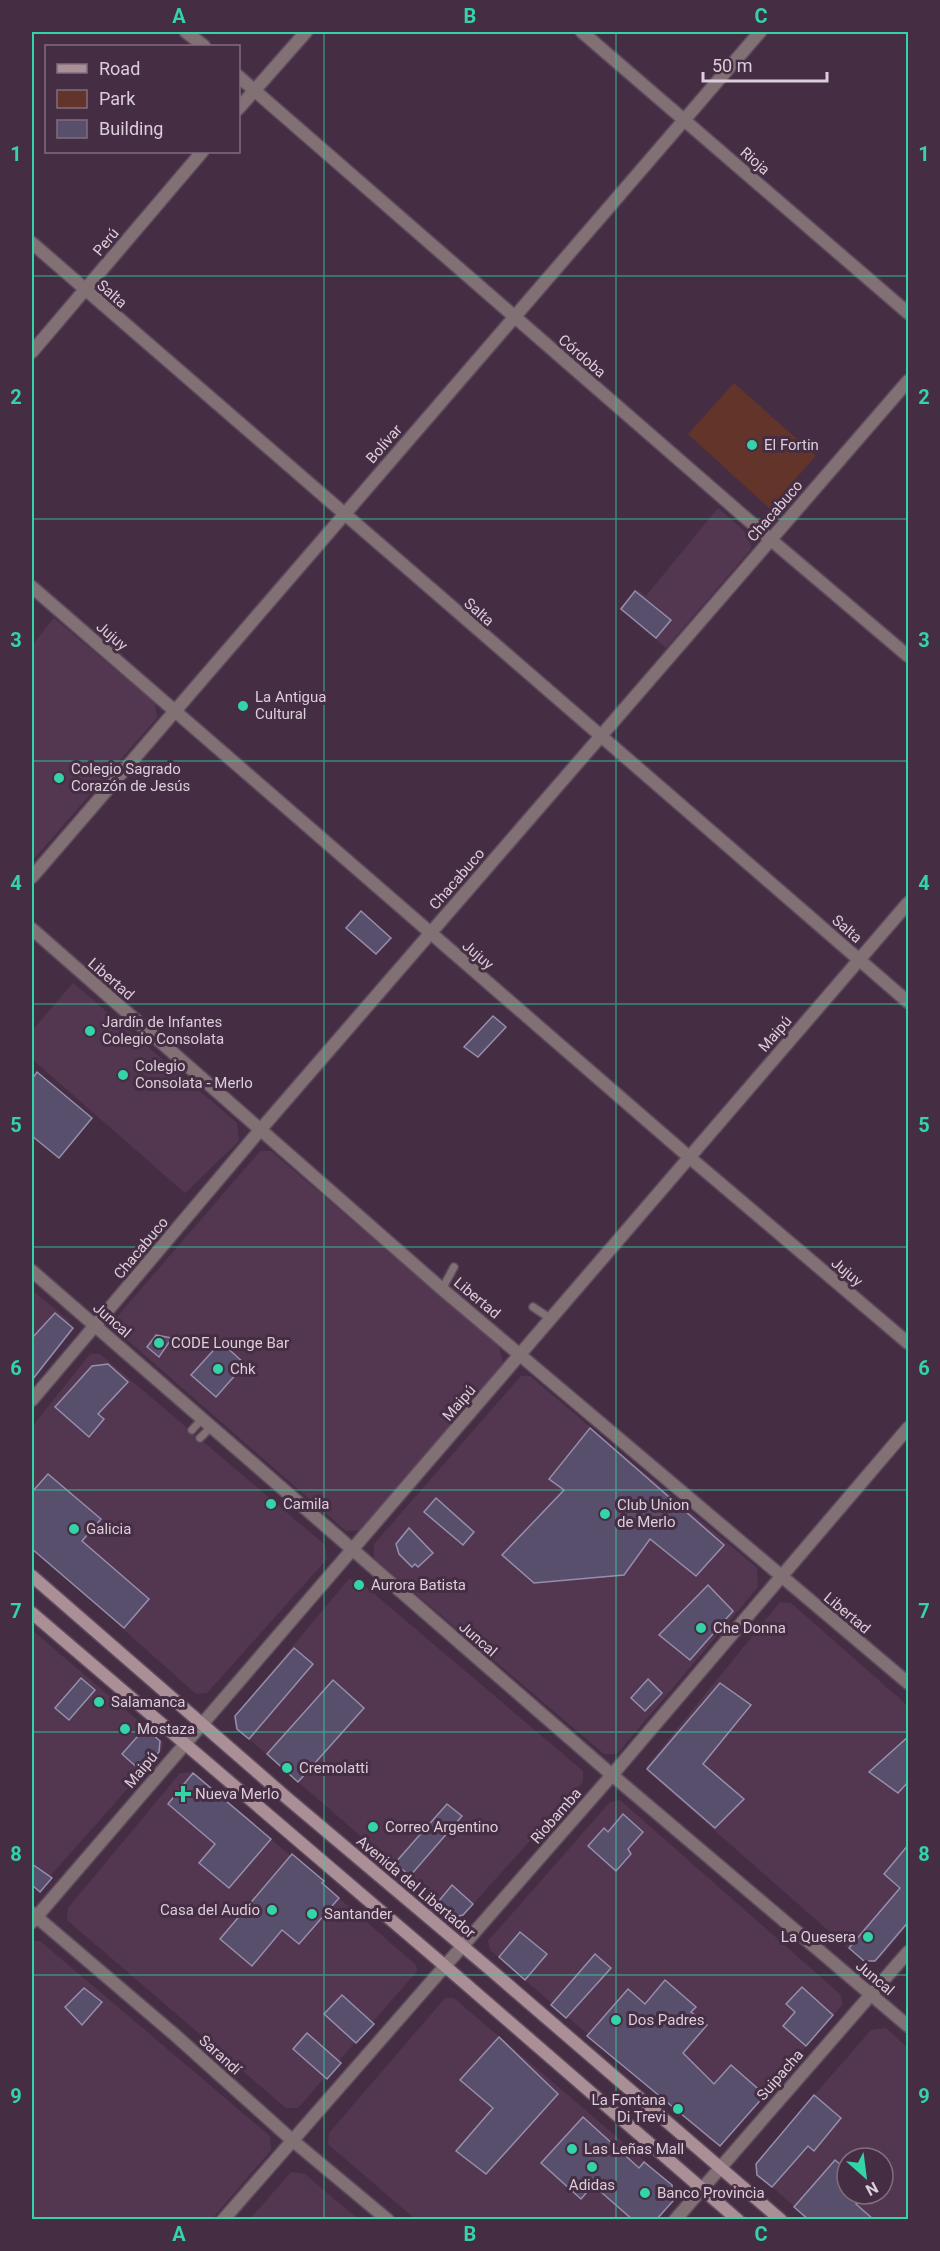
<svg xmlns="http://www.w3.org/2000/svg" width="940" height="2251" viewBox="0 0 940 2251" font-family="Roboto,sans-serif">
<rect width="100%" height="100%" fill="#452e43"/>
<!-- built -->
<g fill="#533751" fill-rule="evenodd">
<polygon points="718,508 750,536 751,549 666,648 619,609 636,589 646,596"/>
<polygon points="54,618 155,703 157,718 32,861 32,645"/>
<polygon points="73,983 237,1123 239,1141 185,1193 32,1059 32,1031"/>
<polygon points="260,1151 271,1151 499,1346 503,1364 360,1530 346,1531 117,1331 117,1317"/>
<polygon points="32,1290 68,1320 71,1328 32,1373"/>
<polygon points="90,1354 100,1354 325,1545 327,1559 207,1693 196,1694 32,1548 32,1427"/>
<polygon points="521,1376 530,1376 757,1568 758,1587 617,1754 604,1754 374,1558 374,1544"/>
<polygon points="349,1579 359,1581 583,1771 583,1782 463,1915 454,1917 235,1727 234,1716"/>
<polygon points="780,1602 791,1603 908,1706 908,1925 880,1958 864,1962 647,1771 647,1766"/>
<polygon points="32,1630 163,1742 162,1750 42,1885 32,1888"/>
<polygon points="194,1772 416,1965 417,1971 298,2108 286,2108 67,1920 68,1908 180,1773"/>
<polygon points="620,1800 840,1994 843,2004 723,2142 713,2142 490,1950 488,1941 610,1802"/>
<polygon points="32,1941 40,1941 270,2136 271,2150 212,2219 32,2220"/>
<polygon points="445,1998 454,1998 673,2185 673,2200 656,2219 415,2219 328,2144 329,2133"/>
<path d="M886,2028L908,2048V2219H809L757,2174V2161L871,2030ZM847,2158H883V2194H847Z"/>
<polygon points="291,2172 305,2174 358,2219 250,2219"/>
</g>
<!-- green -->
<polygon fill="#63342a" points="734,383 816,456 769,508 688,434"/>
<!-- building -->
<g fill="#574f6b" stroke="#978ead" stroke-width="1.5">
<polygon points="635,591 671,620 656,638 621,609"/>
<polygon points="361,911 391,938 376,954 346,928"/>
<polygon points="493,1016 506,1027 478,1057 464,1047"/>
<polygon points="37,1072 92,1118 59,1158 32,1136 32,1079"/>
<polygon points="55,1313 73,1328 32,1380 32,1338"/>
<polygon points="156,1335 172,1338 159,1357 147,1347"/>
<polygon points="221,1342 245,1364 216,1397 191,1375"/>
<polygon points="108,1364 128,1382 98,1414 104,1419 89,1437 55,1407 92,1366"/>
<polygon points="590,1428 724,1545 696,1576 650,1539 624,1575 534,1583 502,1555 564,1490 549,1479"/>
<polygon points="48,1474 101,1519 82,1541 149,1599 124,1628 32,1549 32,1492"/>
<polygon points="436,1498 474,1532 463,1545 424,1512"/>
<polygon points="409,1528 433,1553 418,1567 415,1564 412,1567 399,1554 396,1544"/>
<polygon points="708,1585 733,1611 690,1660 659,1635"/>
<polygon points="294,1648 313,1664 249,1739 237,1729 235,1716"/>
<polygon points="81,1678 95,1690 69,1720 55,1708"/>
<polygon points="648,1679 662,1693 645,1711 631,1698"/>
<polygon points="333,1680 364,1708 298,1782 267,1754"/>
<polygon points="720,1683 751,1705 703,1764 744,1799 715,1828 647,1769"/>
<polygon points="145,1728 160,1741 159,1752 141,1771 122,1754"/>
<polygon points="909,1736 909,1781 898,1793 869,1772"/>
<polygon points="193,1773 271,1839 229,1888 199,1863 215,1844 168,1804"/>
<polygon points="447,1804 462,1816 410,1876 395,1863"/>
<polygon points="623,1814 643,1832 628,1849 631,1854 616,1871 588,1846 604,1828 608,1832"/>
<polygon points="909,1844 909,1921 875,1961 864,1961 849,1948 900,1888 884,1874"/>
<polygon points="292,1854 324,1881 322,1883 339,1898 299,1944 282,1930 252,1966 220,1939"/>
<polygon points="32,1864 52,1878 40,1892 32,1885"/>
<polygon points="452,1885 473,1904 463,1915 455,1917 438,1902"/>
<polygon points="520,1932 547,1954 525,1980 499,1957"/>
<polygon points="595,1954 611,1968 566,2018 551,2005"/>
<polygon points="665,1980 696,2007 691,2012 707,2025 683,2053 714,2084 731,2065 765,2095 720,2146 587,2036 628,1989 645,2004"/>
<polygon points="802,1987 833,2015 806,2046 783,2026 795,2012 786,2004"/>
<polygon points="84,1988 102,2002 82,2025 65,2007"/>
<polygon points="342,1995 374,2024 356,2043 324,2014"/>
<polygon points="307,2033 341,2063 327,2079 293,2049"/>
<polygon points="499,2037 558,2094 486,2174 456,2151 493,2108 460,2080"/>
<polygon points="814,2095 841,2118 814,2151 808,2146 772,2187 757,2175 756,2164"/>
<polygon points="583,2117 639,2168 644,2162 672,2185 673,2201 656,2220 633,2220 593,2185 581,2199 541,2163"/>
<polygon points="835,2160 847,2170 847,2194 864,2194 856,2204 874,2220 809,2220 794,2207"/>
</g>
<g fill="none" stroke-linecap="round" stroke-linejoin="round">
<!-- service casing -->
<g stroke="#604b5e" stroke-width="10">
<g id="service">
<polyline points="442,1289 454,1267"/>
<polyline points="533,1307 551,1319"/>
<polyline points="192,1430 202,1419"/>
<polyline points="200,1438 211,1427"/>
</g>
</g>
<!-- minor casing -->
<g stroke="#604b5e" stroke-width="15">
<g id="minor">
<polyline points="186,32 204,46"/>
<polyline points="582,32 908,313"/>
<polyline points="238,76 770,539 908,656"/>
<polyline points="238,109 306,32"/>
<polyline points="32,243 908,1002"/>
<polyline points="32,352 202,152"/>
<polyline points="32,587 689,1157 908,1343"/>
<polyline points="32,877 760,32"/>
<polyline points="32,929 442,1289 908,1683"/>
<polyline points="32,1271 612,1775 908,2026"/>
<polyline points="32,1400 261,1129 908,381"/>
<polyline points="32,1913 175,2035 292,2140 388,2220"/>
<polyline points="32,1922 908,903"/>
<polyline points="223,2220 612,1775 908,1428"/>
<polyline points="675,2220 908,1952"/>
</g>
</g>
<!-- secondary casing -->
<g stroke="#604b5e" stroke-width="15">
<g id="secondary">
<polyline points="32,1576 287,1798 492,1971 781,2220"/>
<polyline points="32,1613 445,1966 738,2220"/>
</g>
</g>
<!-- service -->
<use href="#service" stroke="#817174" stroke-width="7"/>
<!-- minor -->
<use href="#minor" stroke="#817174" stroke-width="12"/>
<!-- secondary -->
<use href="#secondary" stroke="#aa9096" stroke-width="12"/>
</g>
<!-- grid -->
<path fill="none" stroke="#33d4a8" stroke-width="1.5" stroke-opacity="0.55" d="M324,32V2220M616,32V2220M32,276H908M32,519H908M32,761H908M32,1004H908M32,1247H908M32,1490H908M32,1732H908M32,1975H908"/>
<!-- markers -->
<g fill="#33d4a8" stroke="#452e43" stroke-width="2">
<circle cx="752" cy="445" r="6"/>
<circle cx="243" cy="706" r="6"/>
<circle cx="59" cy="778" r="6"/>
<circle cx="90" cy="1031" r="6"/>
<circle cx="123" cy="1075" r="6"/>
<circle cx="159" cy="1343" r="6"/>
<circle cx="218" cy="1369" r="6"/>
<circle cx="271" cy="1504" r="6"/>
<circle cx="605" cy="1514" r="6"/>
<circle cx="74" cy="1529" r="6"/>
<circle cx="359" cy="1585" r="6"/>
<circle cx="701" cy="1628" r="6"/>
<circle cx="99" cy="1702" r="6"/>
<circle cx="125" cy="1729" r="6"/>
<circle cx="287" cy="1768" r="6"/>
<path d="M180 1785h6v6h6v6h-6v6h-6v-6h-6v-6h6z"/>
<circle cx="373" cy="1827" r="6"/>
<circle cx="272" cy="1910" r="6"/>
<circle cx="312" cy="1914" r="6"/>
<circle cx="868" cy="1937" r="6"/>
<circle cx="616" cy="2020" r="6"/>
<circle cx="678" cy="2109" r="6"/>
<circle cx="572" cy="2149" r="6"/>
<circle cx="592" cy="2167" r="6"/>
<circle cx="645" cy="2193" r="6"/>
</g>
<g text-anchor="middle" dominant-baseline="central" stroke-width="6" stroke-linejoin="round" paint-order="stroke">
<!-- street labels -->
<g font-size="15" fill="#dccdda" stroke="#452e43">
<text transform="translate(755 161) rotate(41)">Rioja</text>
<text transform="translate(106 242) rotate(-50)">Perú</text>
<text transform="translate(112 294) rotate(41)">Salta</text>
<text transform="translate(582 356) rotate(41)">Córdoba</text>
<text transform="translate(384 444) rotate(-49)">Bolívar</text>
<text transform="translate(775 511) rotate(-49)">Chacabuco</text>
<text transform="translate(479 612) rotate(41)">Salta</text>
<text transform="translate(112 636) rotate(41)">Jujuy</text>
<text transform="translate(457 879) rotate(-49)">Chacabuco</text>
<text transform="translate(847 929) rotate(41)">Salta</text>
<text transform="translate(478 955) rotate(41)">Jujuy</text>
<text transform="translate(111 979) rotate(41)">Libertad</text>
<text transform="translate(775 1034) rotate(-49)">Maipú</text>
<text transform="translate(141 1248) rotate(-50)">Chacabuco</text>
<text transform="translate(847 1272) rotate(40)">Jujuy</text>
<text transform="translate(477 1298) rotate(40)">Libertad</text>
<text transform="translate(112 1320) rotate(41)">Juncal</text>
<text transform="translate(459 1403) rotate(-49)">Maipú</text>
<text transform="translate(847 1613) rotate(40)">Libertad</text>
<text transform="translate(478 1639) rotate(41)">Juncal</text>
<text transform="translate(141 1770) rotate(-50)">Maipú</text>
<text transform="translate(556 1816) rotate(-49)">Riobamba</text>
<text transform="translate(416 1887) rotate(40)">Avenida del Libertador</text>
<text transform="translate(875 1978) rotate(40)">Juncal</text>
<text transform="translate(220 2055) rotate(42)">Sarandí</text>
<text transform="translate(780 2075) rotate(-49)">Suipacha</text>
</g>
<!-- poi labels -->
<g font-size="15" fill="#dccdda" stroke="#452e43" text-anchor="start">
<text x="764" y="445">El Fortin</text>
<text x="255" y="697">La Antigua<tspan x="255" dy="17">Cultural</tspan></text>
<text x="71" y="769">Colegio Sagrado<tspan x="71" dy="17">Corazón de Jesús</tspan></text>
<text x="102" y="1022">Jardín de Infantes<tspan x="102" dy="17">Colegio Consolata</tspan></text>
<text x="135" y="1066">Colegio<tspan x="135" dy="17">Consolata - Merlo</tspan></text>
<text x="171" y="1343">CODE Lounge Bar</text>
<text x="230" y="1369">Chk</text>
<text x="283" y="1504">Camila</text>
<text x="617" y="1505">Club Union<tspan x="617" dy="17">de Merlo</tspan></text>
<text x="86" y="1529">Galicia</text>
<text x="371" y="1585">Aurora Batista</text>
<text x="713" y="1628">Che Donna</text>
<text x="111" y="1702">Salamanca</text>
<text x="137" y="1729">Mostaza</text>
<text x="299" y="1768">Cremolatti</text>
<text x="195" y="1794">Nueva Merlo</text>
<text x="385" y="1827">Correo Argentino</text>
<text x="260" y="1910" text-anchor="end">Casa del Audio</text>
<text x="324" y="1914">Santander</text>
<text x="856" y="1937" text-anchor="end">La Quesera</text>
<text x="628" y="2020">Dos Padres</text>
<text x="666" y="2100" text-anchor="end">La Fontana<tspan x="666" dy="17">Di Trevi</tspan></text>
<text x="584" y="2149">Las Leñas Mall</text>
<text x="592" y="2185" text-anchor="middle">Adidas</text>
<text x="657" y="2193">Banco Provincia</text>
</g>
</g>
<!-- border -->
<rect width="940" height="2251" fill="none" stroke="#452e43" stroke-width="66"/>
<!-- legend -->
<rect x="45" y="45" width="195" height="108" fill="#452e43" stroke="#816e7f" stroke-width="1.5"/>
<rect x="57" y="64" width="30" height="9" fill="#aa9096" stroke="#816e7f" stroke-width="1.5"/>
<text x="99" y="75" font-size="18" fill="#dccdda">Road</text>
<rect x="57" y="90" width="30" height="18" fill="#63342a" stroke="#816e7f" stroke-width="1.5"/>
<text x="99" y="105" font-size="18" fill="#dccdda">Park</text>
<rect x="57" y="120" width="30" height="18" fill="#574f6b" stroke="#816e7f" stroke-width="1.5"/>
<text x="99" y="135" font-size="18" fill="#dccdda">Building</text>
<!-- north arrow -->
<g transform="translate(865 2176) rotate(152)"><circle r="28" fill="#452e43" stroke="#816e7f" stroke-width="1.5"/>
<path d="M0-4.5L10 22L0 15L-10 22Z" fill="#33d4a8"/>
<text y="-9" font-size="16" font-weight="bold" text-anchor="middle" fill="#dccdda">N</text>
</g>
<!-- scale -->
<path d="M703 72v9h124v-9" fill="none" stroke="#dccdda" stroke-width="3"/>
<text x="712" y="72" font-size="18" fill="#dccdda" stroke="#452e43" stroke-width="4.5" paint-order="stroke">50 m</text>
<rect x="33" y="33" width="874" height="2185" fill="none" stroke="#33d4a8" stroke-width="2"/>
<g font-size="20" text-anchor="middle" font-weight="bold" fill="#33d4a8">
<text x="179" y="23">A</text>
<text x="470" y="23">B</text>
<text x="761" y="23">C</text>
<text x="16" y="161">1</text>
<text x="924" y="161">1</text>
<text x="16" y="404">2</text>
<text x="924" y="404">2</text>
<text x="16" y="647">3</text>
<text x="924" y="647">3</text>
<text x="16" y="890">4</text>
<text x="924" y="890">4</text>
<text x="16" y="1132">5</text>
<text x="924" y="1132">5</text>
<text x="16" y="1375">6</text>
<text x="924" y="1375">6</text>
<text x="16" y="1618">7</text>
<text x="924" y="1618">7</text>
<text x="16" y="1861">8</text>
<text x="924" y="1861">8</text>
<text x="16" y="2103">9</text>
<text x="924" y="2103">9</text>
<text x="179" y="2241">A</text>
<text x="470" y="2241">B</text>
<text x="761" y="2241">C</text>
</g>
</svg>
